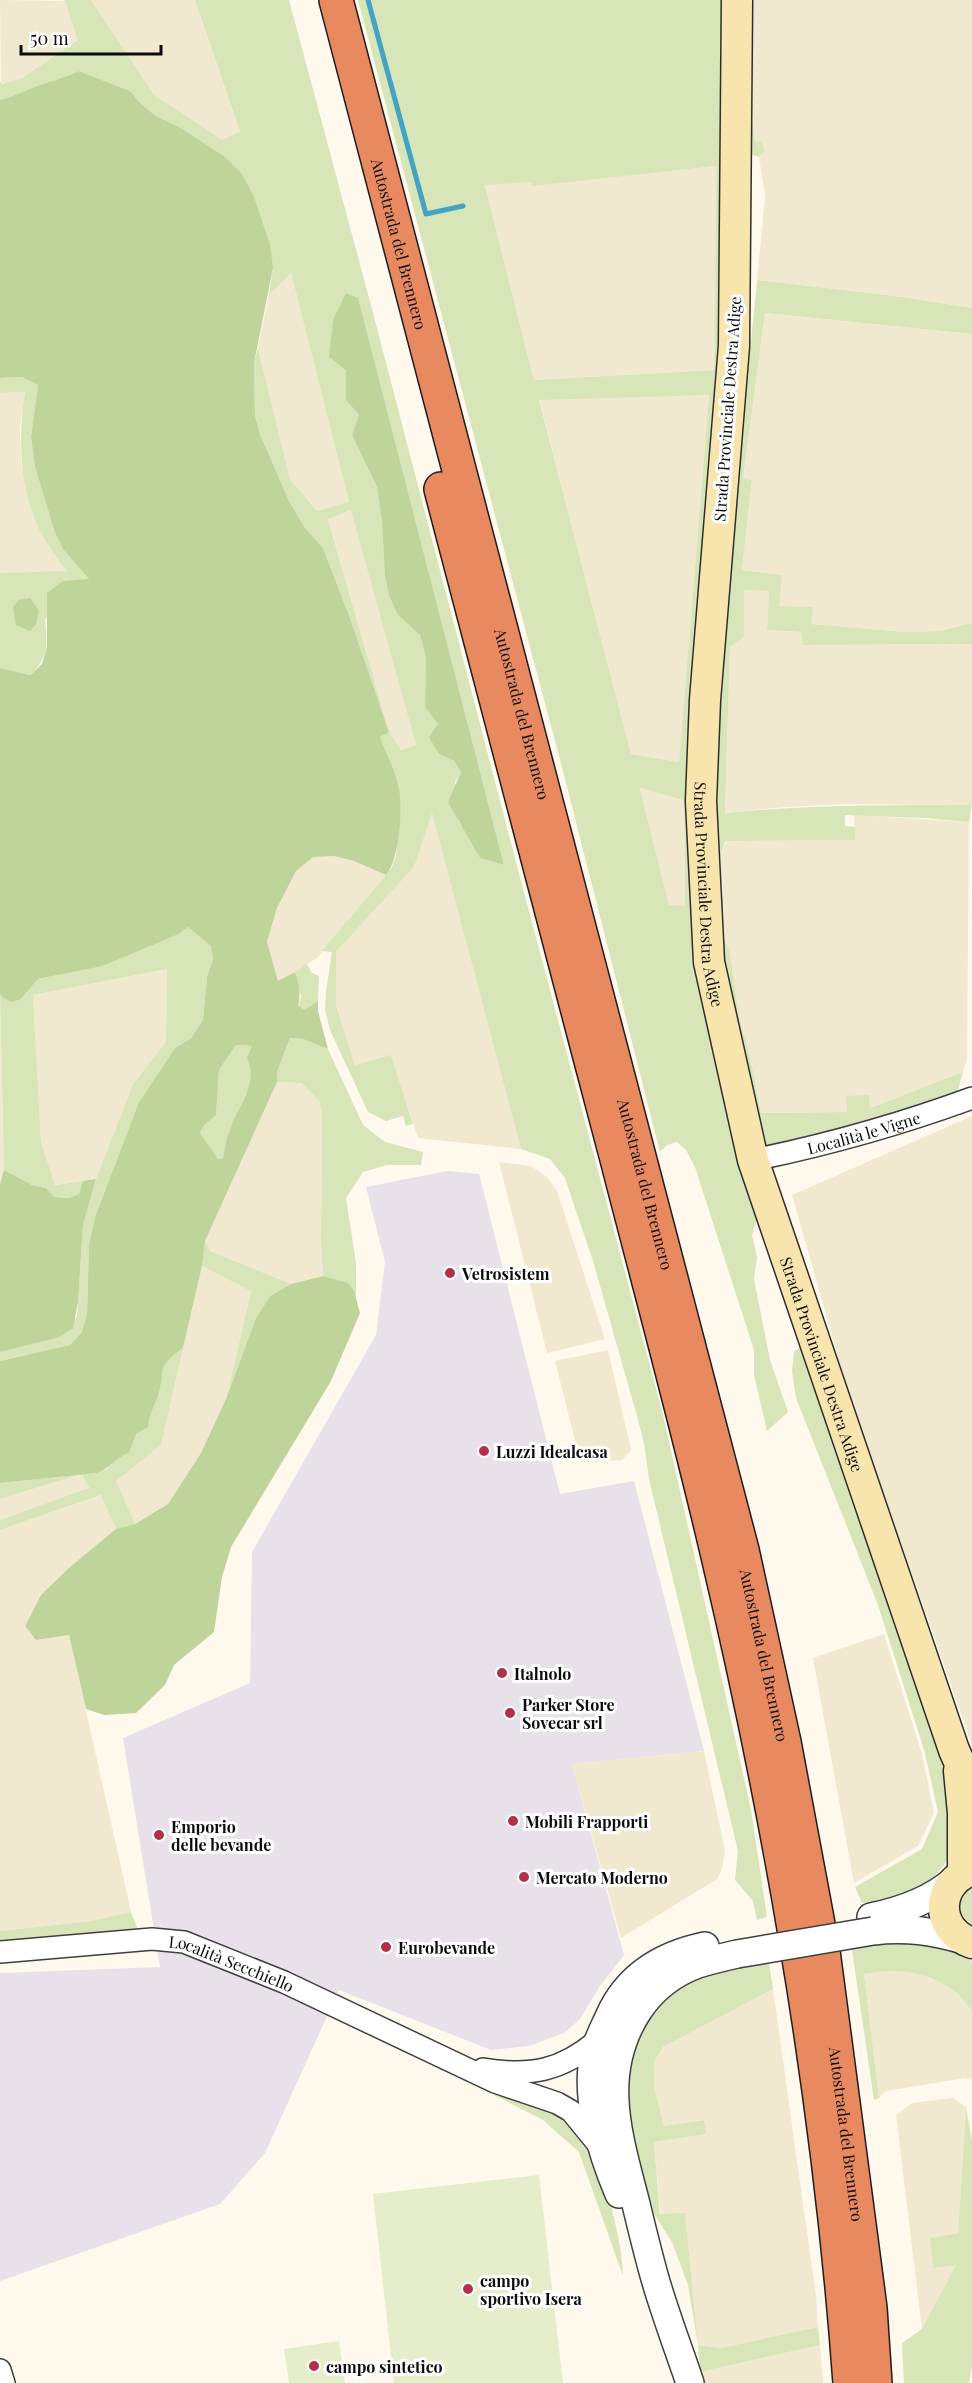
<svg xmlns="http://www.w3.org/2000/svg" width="972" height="2383" viewBox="0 0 972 2383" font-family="'Playfair Display',serif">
<rect width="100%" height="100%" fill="#fef8ed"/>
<!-- industrial -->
<polygon fill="#e8e1ea" points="447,1171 479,1174 560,1494 634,1481 704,1751 572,1764 624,1955 600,1986 580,2019 564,2033 529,2046 491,2050 339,1990 265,2153 220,2204 0,2281 0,1973 160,1967 123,1738 250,1683 252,1552 376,1335 385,1262 366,1187"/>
<!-- farmland -->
<g fill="#f1e9cf">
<polygon points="0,0 65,1 79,40 22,78 1,84"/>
<polygon points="91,0 195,0 240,133 221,141 154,95"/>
<polygon points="752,0 972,0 972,308 903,297 757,280 765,197 759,157 762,153 755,142 752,118"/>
<polygon points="716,166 714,370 534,380 485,184 532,182 532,185"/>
<polygon points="291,273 349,502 317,511 290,479 258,348 269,295"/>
<polygon points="765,313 972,334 972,623 940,631 906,632 810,624 778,606 782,575 742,570 752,480 743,480"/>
<polygon points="25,392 20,427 21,459 26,490 39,528 68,572 0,573 0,393"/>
<polygon points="709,395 679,762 631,754 539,399"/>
<polygon points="352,510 416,745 401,750 389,732 328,518"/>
<polygon points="744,589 769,591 767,630 801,632 803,645 972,644 972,802 966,805 848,804 785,807 725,813 730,647 744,637"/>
<polygon points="640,787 684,799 685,906 669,906"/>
<polygon points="432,812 521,1149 418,1138 391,1056 355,1065 336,1005 336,952 414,867"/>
<polygon points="854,815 969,822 967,1060 963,1072 870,1108 847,1112 761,1113 750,1056 740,1021 730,953 724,938 723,900 718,865 726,841 854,840"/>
<polygon points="334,856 354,861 386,875 317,958 278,982 267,943 277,908 295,871 312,857"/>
<polygon points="167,969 166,1042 133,1084 96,1179 55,1185 41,1142 33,995"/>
<polygon points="0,1004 4,1170 0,1184"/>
<polygon points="277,1082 301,1083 319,1101 322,1114 321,1242 323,1276 291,1284 210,1251 205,1241"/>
<polygon points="972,1116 972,1745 846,1385 792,1195"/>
<polygon points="499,1162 531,1166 547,1177 557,1191 605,1339 547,1353"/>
<polygon points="202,1266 251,1290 226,1399 201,1453 168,1504 135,1524 115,1481 161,1444"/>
<polygon points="608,1350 631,1450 622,1460 588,1462 578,1453 555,1361"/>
<polygon points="83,1474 89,1489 0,1520 0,1499"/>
<polygon points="102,1495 116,1529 41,1595 25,1626 36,1640 69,1635 131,1912 91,1921 0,1931 0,1530"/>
<polygon points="884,1634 922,1754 934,1813 918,1846 854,1883 813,1658"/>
<polygon points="704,1751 725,1851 722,1869 717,1879 621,1938 572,1764"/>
<polygon points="882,1970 901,1970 923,1975 941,1982 959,1995 972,2010 972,2080 965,2078 886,2091 879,2098 864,1974"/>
<polygon points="773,1989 816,2296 818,2327 721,2348 698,2345 685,2214 661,2215 654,2142 705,2134 703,2120 664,2126 654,2086 655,2060 663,2047"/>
<polygon points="953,2098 966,2107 958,2233 930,2238 957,2264 922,2329 896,2115 912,2103"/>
<polygon points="820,2345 823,2383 704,2383 700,2372"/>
</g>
<!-- green -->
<g fill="#d7e5b9" fill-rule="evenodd">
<path d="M63,0H91L154,95L222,140L240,132L195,0H289L372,309L518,870L663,1415L751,1810L767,1917L757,1920L753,1901L735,1880L738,1851L649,1479L644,1443L637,1416L593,1261L565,1178L550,1159L521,1149L432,813L414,867L336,952V1005L355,1065L391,1055L413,1124L406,1126L403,1116L386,1121L368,1112L330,1030L325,1010L326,992L332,952L322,951L391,869L396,856L399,790L380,737L389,732L350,618L323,548L305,528L289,501L260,434L255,415L254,363L258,348L290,479L317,511L349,502L291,273L269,295L273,268L224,156L181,128L156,116L142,105L130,91L79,71C64,78 48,82 32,88C21,92 12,97 0,100V81L2,84L22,78L78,40L65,1ZM346,293L358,299L504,865L480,858L468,834L458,821L455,782L461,772L454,761L439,754L438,724L425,707L426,657L420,635L398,615L377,487L352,435L359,415L346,400ZM351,510L416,745L401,750L389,732L328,519Z"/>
<path d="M358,0H725V374L689,799L759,1214L752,1235L757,1257L754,1279L770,1360L788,1412L767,1431L754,1375V1350L695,1167L686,1150L677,1142L667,1145L660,1152L563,771ZM716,166L714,370L534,380L485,185L532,182V186ZM709,395V396L679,762L631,754L539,400ZM640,788L684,800L685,906L669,905Z"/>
<polygon points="752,15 752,118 755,142 761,141 764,150 759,157 749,154 746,83"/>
<path d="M757,280L903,297L972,308V334L765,313L743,479L752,480L742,570L782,575L779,606L813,607L811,624L906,632L940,631L972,623V644L803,645L801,632L767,630L769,591L744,590V637L730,647L725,813C806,805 885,805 966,805L972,802L969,822L924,818L845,815V826L855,827V840L725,841L718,865L723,900L724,938L730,953L740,1021L750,1056L761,1113L847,1112L846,1096L869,1095L870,1108L963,1072L957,1093L815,1140L764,1147L735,1049L710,850L727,588Z"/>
<path d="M22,377L38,385L31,437L35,467L55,533L63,549L89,579L45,619C47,645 50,656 30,675L0,668V573L67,571C57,558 47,544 39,529C19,486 18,438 25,392L0,393V378Z"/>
<polygon points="188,927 212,946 213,959 207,977 203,1020 191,1038 175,1048 139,1102 95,1217 89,1245 87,1314 82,1332 70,1345 0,1361 0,1352 57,1338 77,1317 83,1225 96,1179 133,1084 166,1042 167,969 33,995 41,1142 55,1185 83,1181 79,1194 69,1198 54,1197 46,1188 32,1185 4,1170 0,994 3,998 21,999 38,979 58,975 162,941 179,934"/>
<polygon points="307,964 312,973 319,976 318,1001 305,1011 298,1006 301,997 295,972"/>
<path d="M290,1038L303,1039L328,1049L363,1125L385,1142L423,1152L421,1165H387L363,1172L346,1198L356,1263V1299C352,1282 339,1281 323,1276L321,1242L322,1114L319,1101L301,1083L277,1082V1072Z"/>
<polygon points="236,1045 252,1046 250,1085 230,1129 223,1158 218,1159 200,1134 204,1124 216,1115 219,1070"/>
<polygon points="205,1241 210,1251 291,1284 270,1296 256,1318 226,1399 251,1291 202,1266"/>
<polygon points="804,1344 888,1585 948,1782 952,1846 944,1865 933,1878 915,1891 895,1900 862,1903 855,1887 922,1849 938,1812 925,1753 878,1605 796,1398 792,1371 794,1352"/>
<path d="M183,1348L161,1445L116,1481L135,1524L116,1529L101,1495L0,1530V1520L89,1488L82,1474L0,1499V1483L97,1473L107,1469L116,1457L129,1453L136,1433L148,1427C149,1415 154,1407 158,1396C167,1368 154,1369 183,1348Z"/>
<path d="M972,1883V1924C953,1912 959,1896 972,1883Z"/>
<polygon points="131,1912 138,1930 0,1943 0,1931 91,1921"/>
<path d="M875,1939C903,1942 953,1939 972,1962V2011C949,1975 904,1965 864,1974L879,2098L874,2100L851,1943Z"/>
<polygon points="768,1957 773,1989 663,2047 655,2060 654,2086 664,2126 704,2120 706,2134 654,2142 660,2214 685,2213 698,2345 721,2348 818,2327 820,2345 700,2372 698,2345 688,2285 672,2242 649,2206 641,2179 624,2090 625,2070 647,2017 682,1983"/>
<path d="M501,2094C512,2097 525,2099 537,2103C580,2121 596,2157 609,2199C616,2225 622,2249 623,2276L579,2152L543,2120L494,2095Z"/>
<polygon points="966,2107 972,2141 972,2365 969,2383 904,2383 902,2343 922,2329 956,2265 933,2268 930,2238 958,2233"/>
</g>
<!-- forest -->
<g fill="#bed49a" fill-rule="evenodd">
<path d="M79,71L130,91L142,105L156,116L181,128L224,156L242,174L254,197L270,245L273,268L254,363L255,415L260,434L289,501L305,528L323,548L350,618L389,732L380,737C386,754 396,772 399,789C403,809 399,861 386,875L354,861L334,856L313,857L296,871L277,908L267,942L278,981L295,972C299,984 301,993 298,1006L305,1010L318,1001V1011L328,1049L303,1039L290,1038L277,1072V1082L205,1241L202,1266L183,1348C154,1369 167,1368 158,1396C154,1407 149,1415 148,1427L136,1434L129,1453C114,1458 111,1468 97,1473L0,1483V1361L70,1345L82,1332L87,1314L89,1245L95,1217L139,1102L175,1048L191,1038L203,1020L207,977L213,959L211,946L188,927L179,934L102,966L38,979L21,999L12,1002L3,998L0,994V668L30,675L42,664L47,647V593L63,581L89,579L63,549L55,533L35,467L31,437L38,385L22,377L0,378V100C12,97 21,92 32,88C48,82 64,78 79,71ZM236,1045L252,1046L247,1058C259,1084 238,1105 230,1130C226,1139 225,1149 223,1158L218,1159L200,1133L204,1125L216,1115L219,1070Z"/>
<polygon points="346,293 358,298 504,865 480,858 448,802 461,772 454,761 439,754 429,737 438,724 425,707 426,657 420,635 398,615 389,595 385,575 382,520 377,487 352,435 359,415 346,400 346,370 329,357 333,320"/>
<polygon points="30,598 39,611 36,624 30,631 16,625 13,607 19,600"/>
<polygon points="4,1170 32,1185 46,1188 54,1197 69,1198 79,1194 83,1181 96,1179 83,1225 78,1302 73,1328 57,1338 0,1352 0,1184"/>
<polygon points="323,1276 348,1283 354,1291 360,1313 331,1381 231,1547 222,1577 214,1632 174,1665 165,1685 136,1713 104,1715 86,1709 69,1635 36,1640 25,1626 41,1595 70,1567 116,1529 135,1524 168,1504 201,1453 226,1399 256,1318 270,1296 291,1284"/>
</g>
<!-- pitch -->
<g fill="#e6edca">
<polygon points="539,2175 563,2383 394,2383 373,2194"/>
<polygon points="339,2341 345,2383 289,2383 284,2349"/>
</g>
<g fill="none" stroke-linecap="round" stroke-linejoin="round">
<!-- stream -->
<polyline stroke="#42a3c2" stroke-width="5" points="368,0 426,214 463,206"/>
<!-- minor casing -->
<g stroke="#3f3f3f" stroke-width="24">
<g id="minor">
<path id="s1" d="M753,1160C826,1145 901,1124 972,1098"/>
<path id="s2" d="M0,1952L152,1939L184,1942L284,1982L495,2082L557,2103L571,2111L598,2144"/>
<path d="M483,2069C530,2077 562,2071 599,2039"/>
<polyline points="0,2370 4,2383"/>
</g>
</g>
<!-- tertiary casing -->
<g stroke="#3f3f3f" stroke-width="30">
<g id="tertiary">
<path d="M871,1917C900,1911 931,1900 953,1881"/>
<path d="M873,1931C906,1927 932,1931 964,1940"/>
<path d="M619,2194C602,2154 583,2094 595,2051C598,2039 604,2028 609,2017C627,1976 662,1955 705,1946"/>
<path d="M690,2383C678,2347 664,2311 654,2275C647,2250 641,2225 635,2200C618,2134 598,2073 638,2011C652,1990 673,1973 698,1964C711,1960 724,1957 737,1954"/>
</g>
</g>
<!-- secondary casing -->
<g stroke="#2e2e2e" stroke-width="33">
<g id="secondary">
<path id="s3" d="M737,0L734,346L705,700L701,801L709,962L753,1160L954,1750L972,1791"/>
<polyline points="959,1771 963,1813 963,1873"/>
<path d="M972,1870C935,1883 934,1930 972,1943"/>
</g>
</g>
<!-- motorway casing -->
<g stroke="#1d1d1d" stroke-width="36">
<g id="motorway">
<path id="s4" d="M336,0L742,1550L784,1742L823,1951L870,2308L875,2383"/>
<path d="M441,489C500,713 558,936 617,1159C651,1291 687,1423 718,1556C782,1827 830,2105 850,2383"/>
</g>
</g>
<!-- minor -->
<use href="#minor" stroke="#fff" stroke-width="21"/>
<!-- tertiary -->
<use href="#tertiary" stroke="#fff" stroke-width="27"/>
<!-- secondary -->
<use href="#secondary" stroke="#f8e4ad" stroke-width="30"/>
<!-- motorway -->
<use href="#motorway" stroke="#e88960" stroke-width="33"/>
<!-- tertiary-bridge casing -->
<g stroke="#3f3f3f" stroke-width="30" stroke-linecap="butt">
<polyline id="tertiary-bridge" points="737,1954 873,1931"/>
</g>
<!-- tertiary-bridge -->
<use href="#tertiary-bridge" stroke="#fff" stroke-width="27"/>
</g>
<!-- markers -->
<g fill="#b1304a" stroke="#fff" stroke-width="2">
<circle cx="450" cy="1273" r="6"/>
<circle cx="484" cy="1451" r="6"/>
<circle cx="502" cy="1673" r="6"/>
<circle cx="510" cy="1713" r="6"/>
<circle cx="513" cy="1821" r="6"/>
<circle cx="159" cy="1835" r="6"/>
<circle cx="524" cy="1877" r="6"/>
<circle cx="386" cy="1947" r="6"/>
<circle cx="468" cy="2289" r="6"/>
<circle cx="314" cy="2366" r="6"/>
</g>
<g text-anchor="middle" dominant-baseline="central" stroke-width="6" stroke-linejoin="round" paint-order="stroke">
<!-- street labels -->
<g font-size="16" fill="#0c0c0c" stroke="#fff">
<text stroke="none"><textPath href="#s4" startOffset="252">Autostrada del Brennero</textPath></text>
<text transform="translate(727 409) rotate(-86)">Strada Provinciale Destra Adige</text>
<text stroke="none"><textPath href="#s4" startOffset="738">Autostrada del Brennero</textPath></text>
<text stroke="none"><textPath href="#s3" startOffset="896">Strada Provinciale Destra Adige</textPath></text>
<text stroke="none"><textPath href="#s1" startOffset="114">Località le Vigne</textPath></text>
<text stroke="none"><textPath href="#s4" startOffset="1224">Autostrada del Brennero</textPath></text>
<text stroke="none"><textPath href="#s3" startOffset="1382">Strada Provinciale Destra Adige</textPath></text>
<text stroke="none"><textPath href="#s4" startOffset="1710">Autostrada del Brennero</textPath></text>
<text stroke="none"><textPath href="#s2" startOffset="236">Località Secchiello</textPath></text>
<text stroke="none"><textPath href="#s4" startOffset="2196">Autostrada del Brennero</textPath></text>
</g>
<!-- poi labels -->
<g font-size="16" font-weight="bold" fill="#0c0c0c" stroke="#fff" text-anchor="start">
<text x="462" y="1273">Vetrosistem</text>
<text x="496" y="1451">Luzzi Idealcasa</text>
<text x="514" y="1673">Italnolo</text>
<text x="522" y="1704">Parker Store<tspan x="522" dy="18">Sovecar srl</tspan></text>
<text x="525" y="1821">Mobili Frapporti</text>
<text x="171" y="1826">Emporio<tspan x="171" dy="18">delle bevande</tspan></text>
<text x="536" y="1877">Mercato Moderno</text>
<text x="398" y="1947">Eurobevande</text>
<text x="480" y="2280">campo<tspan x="480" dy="18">sportivo Isera</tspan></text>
<text x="326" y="2366">campo sintetico</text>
</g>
</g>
<!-- scale -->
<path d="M21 45v9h140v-9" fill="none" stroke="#0c0c0c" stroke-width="3"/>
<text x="30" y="45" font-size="18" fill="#0c0c0c" stroke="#ffffff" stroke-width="4.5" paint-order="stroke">50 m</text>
</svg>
